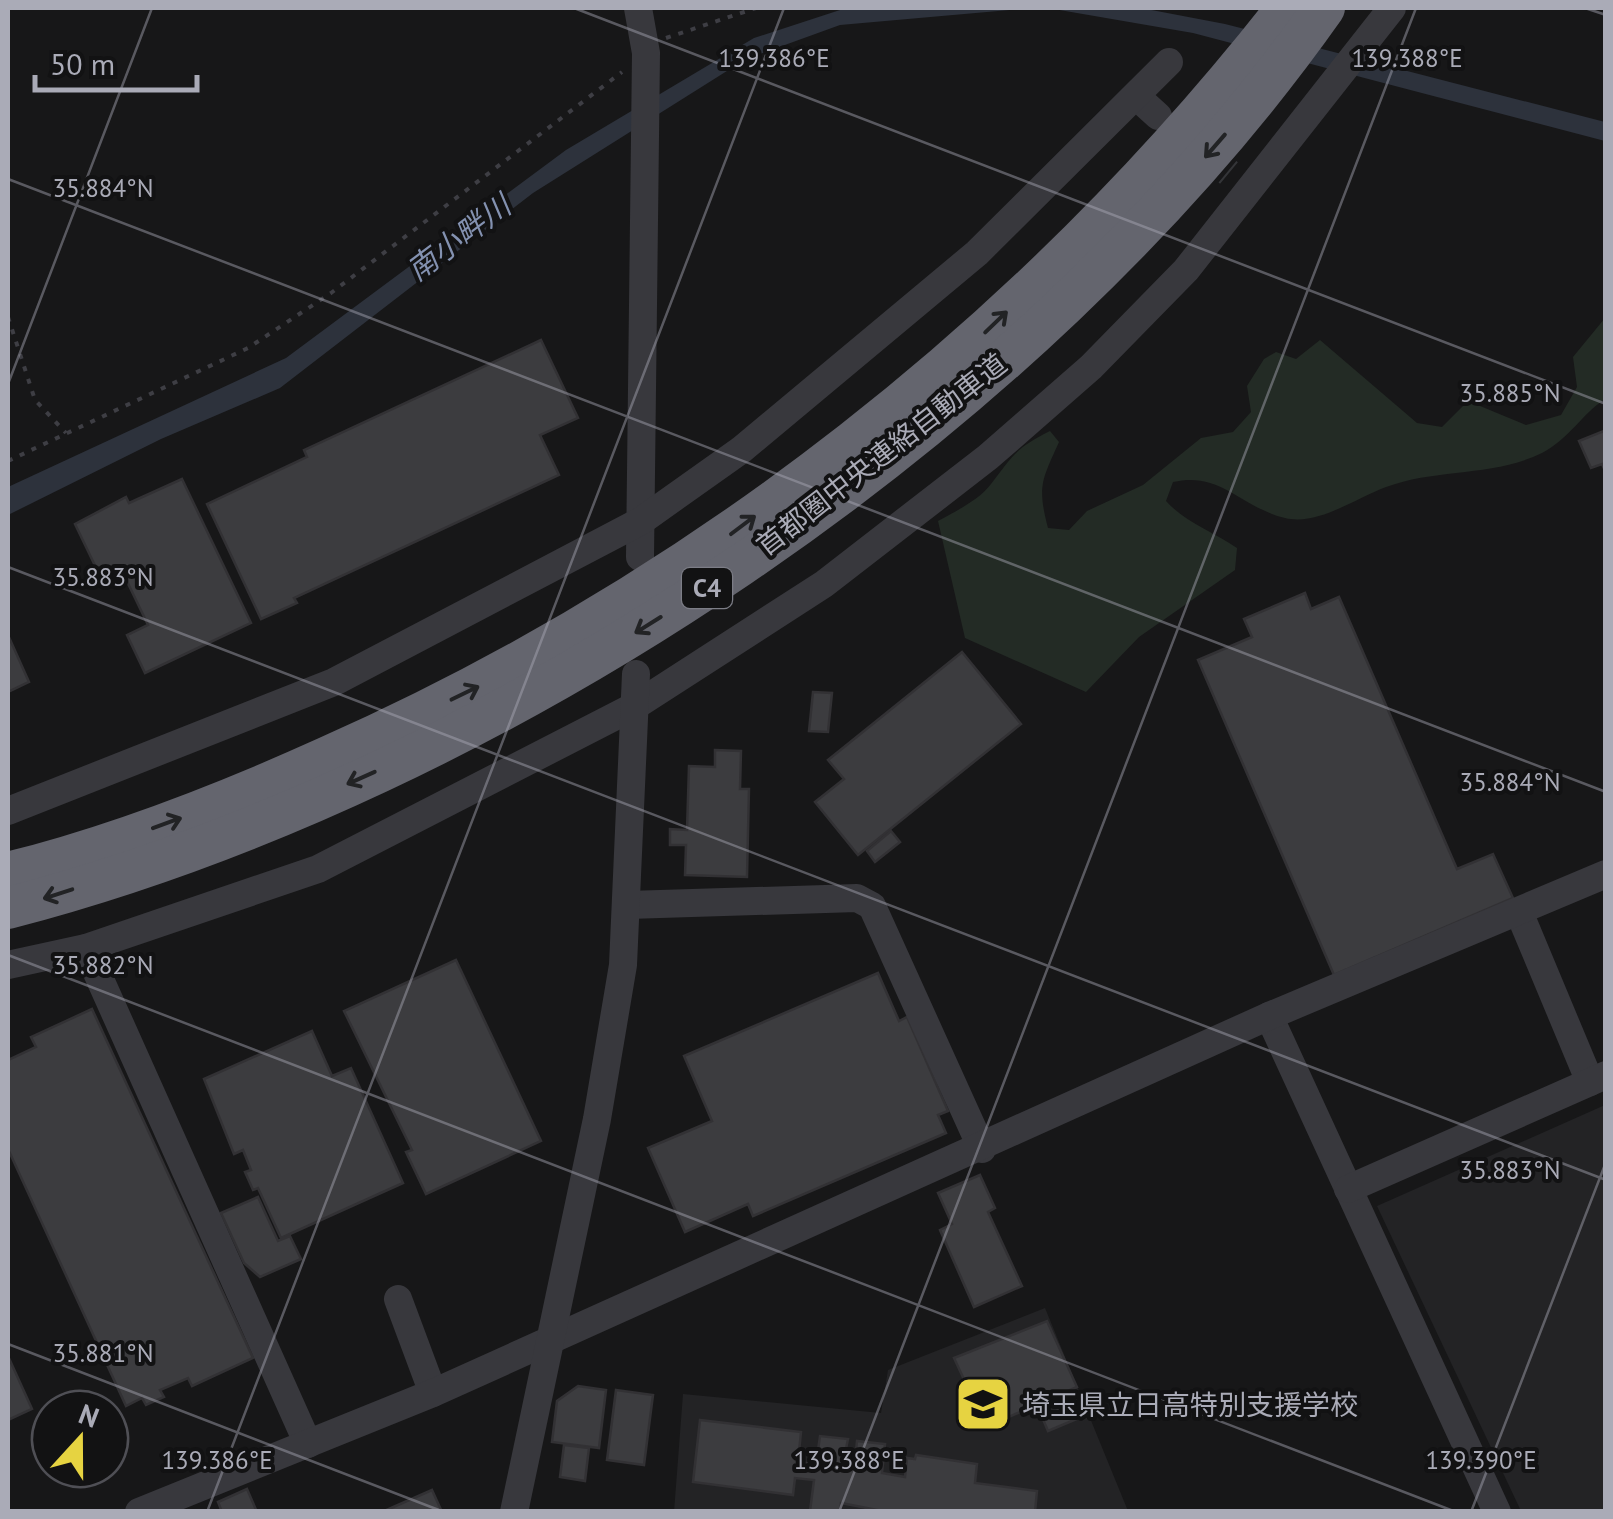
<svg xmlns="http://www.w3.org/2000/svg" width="1613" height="1519" viewBox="0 0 1613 1519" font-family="'PT Sans','Noto Sans JP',sans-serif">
<rect width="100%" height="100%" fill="#171718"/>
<!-- built -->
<g fill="#232325">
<polygon points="1605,1105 1605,1511 1521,1511 1377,1206"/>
<polygon points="1045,1308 1128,1511 674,1512 683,1394 881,1413 888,1370"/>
</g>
<!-- green -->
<path fill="#232b25" d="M1605,318V399C1582,414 1569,439 1542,453C1493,477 1437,468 1386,487C1356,498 1318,526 1285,518C1240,507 1221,471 1173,482L1166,501C1187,524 1211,530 1237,548L1235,570L1139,637L1086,692L965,638L938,521C956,511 979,500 991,484C1013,455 1016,448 1050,431L1059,442C1042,480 1037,486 1048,528L1069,530L1087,511L1143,485L1201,438L1233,432L1251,412L1247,386L1264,359L1276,352L1296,359L1320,340L1417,423L1442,427L1468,401L1526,425L1561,415L1577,387L1573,357Z"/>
<!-- water -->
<g fill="#2d323c">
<polygon points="863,8 1032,8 840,25 746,59 533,193 280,388 161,439 8,515 8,487 286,358 566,150 754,38 840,10"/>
<polygon points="1048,8 1141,8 1225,24 1605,122 1605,141 1193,33"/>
</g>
<!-- building -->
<g fill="#3c3c3f" stroke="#323134" stroke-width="2.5">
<polygon points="541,340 578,418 540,435 559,475 294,598 297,603 261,619 207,504 307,457 304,450"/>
<polygon points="1606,430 1606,473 1602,464 1591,468 1579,441"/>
<polygon points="182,479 251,623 145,673 127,635 148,625 121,569 101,578 75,524 126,497 129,503"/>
<polygon points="1305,593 1311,609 1339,597 1457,869 1493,854 1513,898 1334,975 1198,660 1252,637 1244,619"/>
<polygon points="8,635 29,682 8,692"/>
<polygon points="962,652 1021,724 858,855 815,802 844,779 828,760"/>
<polygon points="813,692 832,693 828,732 809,731"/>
<polygon points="715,750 741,751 740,789 749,789 747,877 685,875 686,845 670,845 670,829 687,830 689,766 715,767"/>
<polygon points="891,831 900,842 875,862 867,851"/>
<polygon points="456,960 541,1141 426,1194 406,1152 412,1150 344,1011"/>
<polygon points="878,973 899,1021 907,1017 948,1111 938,1115 946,1133 753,1216 748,1204 685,1232 648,1148 712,1121 684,1056"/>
<polygon points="92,1009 253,1358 192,1386 188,1378 160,1390 164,1397 146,1405 142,1398 126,1406 8,1149 8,1060 36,1047 31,1037"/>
<polygon points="312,1031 332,1076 351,1068 403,1183 281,1238 258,1188 253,1190 245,1172 251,1170 243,1150 234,1154 204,1079"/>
<polygon points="980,1175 995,1208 988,1212 1022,1286 974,1307 940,1230 952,1224 938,1193"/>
<polygon points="258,1197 278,1241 290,1236 301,1259 260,1277 244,1263 221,1213"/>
<polygon points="1047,1321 1077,1387 986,1427 954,1358"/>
<polygon points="8,1356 32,1409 8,1420"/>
<polygon points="578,1386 606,1390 599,1448 552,1442 557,1401"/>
<polygon points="616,1390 653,1395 644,1465 607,1460"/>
<polygon points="1073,1404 1079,1418 1048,1431 1042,1417"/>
<polygon points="700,1420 801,1432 798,1462 816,1464 820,1436 848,1439 846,1449 856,1451 857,1441 885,1444 882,1473 905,1477 907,1458 915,1459 916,1455 977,1464 975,1483 1037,1491 1035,1512 887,1512 841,1503 840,1512 816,1512 810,1511 814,1480 795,1478 793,1495 693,1482"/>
<polygon points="564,1445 589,1448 585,1481 560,1477"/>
<polygon points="247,1489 257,1512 222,1512 218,1502"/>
<polygon points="432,1490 442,1512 382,1512"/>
</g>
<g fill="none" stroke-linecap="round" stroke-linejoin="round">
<!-- minor-tunnel -->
<polyline stroke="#343538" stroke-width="28" stroke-dasharray="28 14" stroke-linecap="butt" points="1195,145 1229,173"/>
<!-- path -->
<g stroke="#3e3e44" stroke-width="4" stroke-dasharray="5 8" stroke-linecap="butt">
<polyline points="666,38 756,8"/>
<polyline points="8,317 35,400 66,433"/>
<polyline points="8,461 248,348 331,293 622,72"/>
</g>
<!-- minor -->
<g stroke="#38383d" stroke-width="28">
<polyline points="638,8 646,53 640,557"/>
<polyline points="1136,96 1158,116"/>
<polyline points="8,811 334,682 641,521 741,450 977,253 1169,62"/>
<polyline points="628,905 857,898 872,906 982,1149"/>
<polyline points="1519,912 1590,1082"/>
<polyline points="86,948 308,1444"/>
<polyline points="8,965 86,948 318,869 635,706 824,584 988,457 1091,367 1186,270 1392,8"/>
<polyline points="1269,1016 1497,1512"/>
<polyline points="1348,1189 1606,1075"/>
<polyline points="398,1299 433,1393"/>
<polyline points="139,1512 433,1393 1269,1016 1606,874"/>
<polyline points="514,1512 597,1119 623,965 636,674"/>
</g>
<!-- highway -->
<g stroke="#64656e" stroke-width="42">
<path d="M8,873C117,846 224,804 326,758C703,591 1033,332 1287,8"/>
<path d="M8,908C497,781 1032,422 1324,8"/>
</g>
</g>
<!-- one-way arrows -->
<defs><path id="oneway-shaft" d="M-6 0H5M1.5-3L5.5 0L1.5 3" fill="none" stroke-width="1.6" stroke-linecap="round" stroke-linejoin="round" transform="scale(2.5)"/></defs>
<g stroke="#222325">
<use href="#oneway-shaft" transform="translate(1215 146) rotate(131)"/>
<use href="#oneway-shaft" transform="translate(996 322) rotate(-44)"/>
<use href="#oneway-shaft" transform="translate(743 525) rotate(-37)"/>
<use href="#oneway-shaft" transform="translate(648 625) rotate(148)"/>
<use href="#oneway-shaft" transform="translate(465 693) rotate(-26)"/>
<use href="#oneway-shaft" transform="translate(361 778) rotate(156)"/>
<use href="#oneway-shaft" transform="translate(167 823) rotate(-20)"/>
<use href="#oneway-shaft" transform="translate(58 894) rotate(162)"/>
</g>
<!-- ticks -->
<path fill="none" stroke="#aaabb7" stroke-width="2.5" stroke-opacity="0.45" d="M574,8L1606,404M1585,8L1606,15M8,179L1606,792M8,384L152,8M8,567L1606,1180M8,955L1456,1512M8,1344L444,1512M207,1512L784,8M839,1512L1416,8M1471,1512L1606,1162"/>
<!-- icons -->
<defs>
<g id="school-square" transform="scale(2.875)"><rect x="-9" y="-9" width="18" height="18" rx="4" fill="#e6d341" stroke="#121213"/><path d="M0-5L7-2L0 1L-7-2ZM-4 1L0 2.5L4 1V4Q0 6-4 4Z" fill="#111"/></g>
</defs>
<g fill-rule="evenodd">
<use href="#school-square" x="983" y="1404"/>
</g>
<g text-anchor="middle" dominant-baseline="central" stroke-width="8" stroke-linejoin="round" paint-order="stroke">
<!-- shield labels -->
<rect fill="#121213" stroke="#7c7d86" stroke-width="2.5" x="682" y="568" width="50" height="40" rx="8"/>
<g font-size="25" font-weight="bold" fill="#aaabb7">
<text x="707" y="588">C4</text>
</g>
<!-- street labels -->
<g font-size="28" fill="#aaabb7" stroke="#121213">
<text transform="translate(881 454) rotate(-38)">首都圏中央連絡自動車道</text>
</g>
<!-- poi labels -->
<g font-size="28" fill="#aaabb7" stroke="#121213" text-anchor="start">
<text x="1022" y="1404">埼玉県立日高特別支援学校</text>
</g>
<!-- water labels -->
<g font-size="30" font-style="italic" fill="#8391b0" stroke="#121213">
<text transform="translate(458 237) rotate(-37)">南小畔川</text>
</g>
</g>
<g font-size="25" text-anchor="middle" fill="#aaabb7" stroke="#121213" stroke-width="8" stroke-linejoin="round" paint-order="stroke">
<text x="774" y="67">139.386°E</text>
<text x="1407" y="67">139.388°E</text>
<text x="103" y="197">35.884°N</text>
<text x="1510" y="402">35.885°N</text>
<text x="103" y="586">35.883°N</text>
<text x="1510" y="791">35.884°N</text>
<text x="103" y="974">35.882°N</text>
<text x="1510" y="1179">35.883°N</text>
<text x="103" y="1362">35.881°N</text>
<text x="217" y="1469">139.386°E</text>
<text x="849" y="1469">139.388°E</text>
<text x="1481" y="1469">139.390°E</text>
</g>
<!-- border -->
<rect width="1613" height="1519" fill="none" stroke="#aaabb7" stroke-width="20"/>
<!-- north arrow -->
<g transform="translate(80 1439) rotate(21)"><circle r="48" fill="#121213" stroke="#4f4f55" stroke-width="2.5"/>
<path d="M0-8L18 38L0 25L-18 38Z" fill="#e6d341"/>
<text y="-15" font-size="28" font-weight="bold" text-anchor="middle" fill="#aaabb7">N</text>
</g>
<!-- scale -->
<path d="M35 75v15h162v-15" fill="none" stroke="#aaabb7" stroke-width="5"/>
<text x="50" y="75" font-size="30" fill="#aaabb7" stroke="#121213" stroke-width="8" paint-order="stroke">50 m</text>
</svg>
